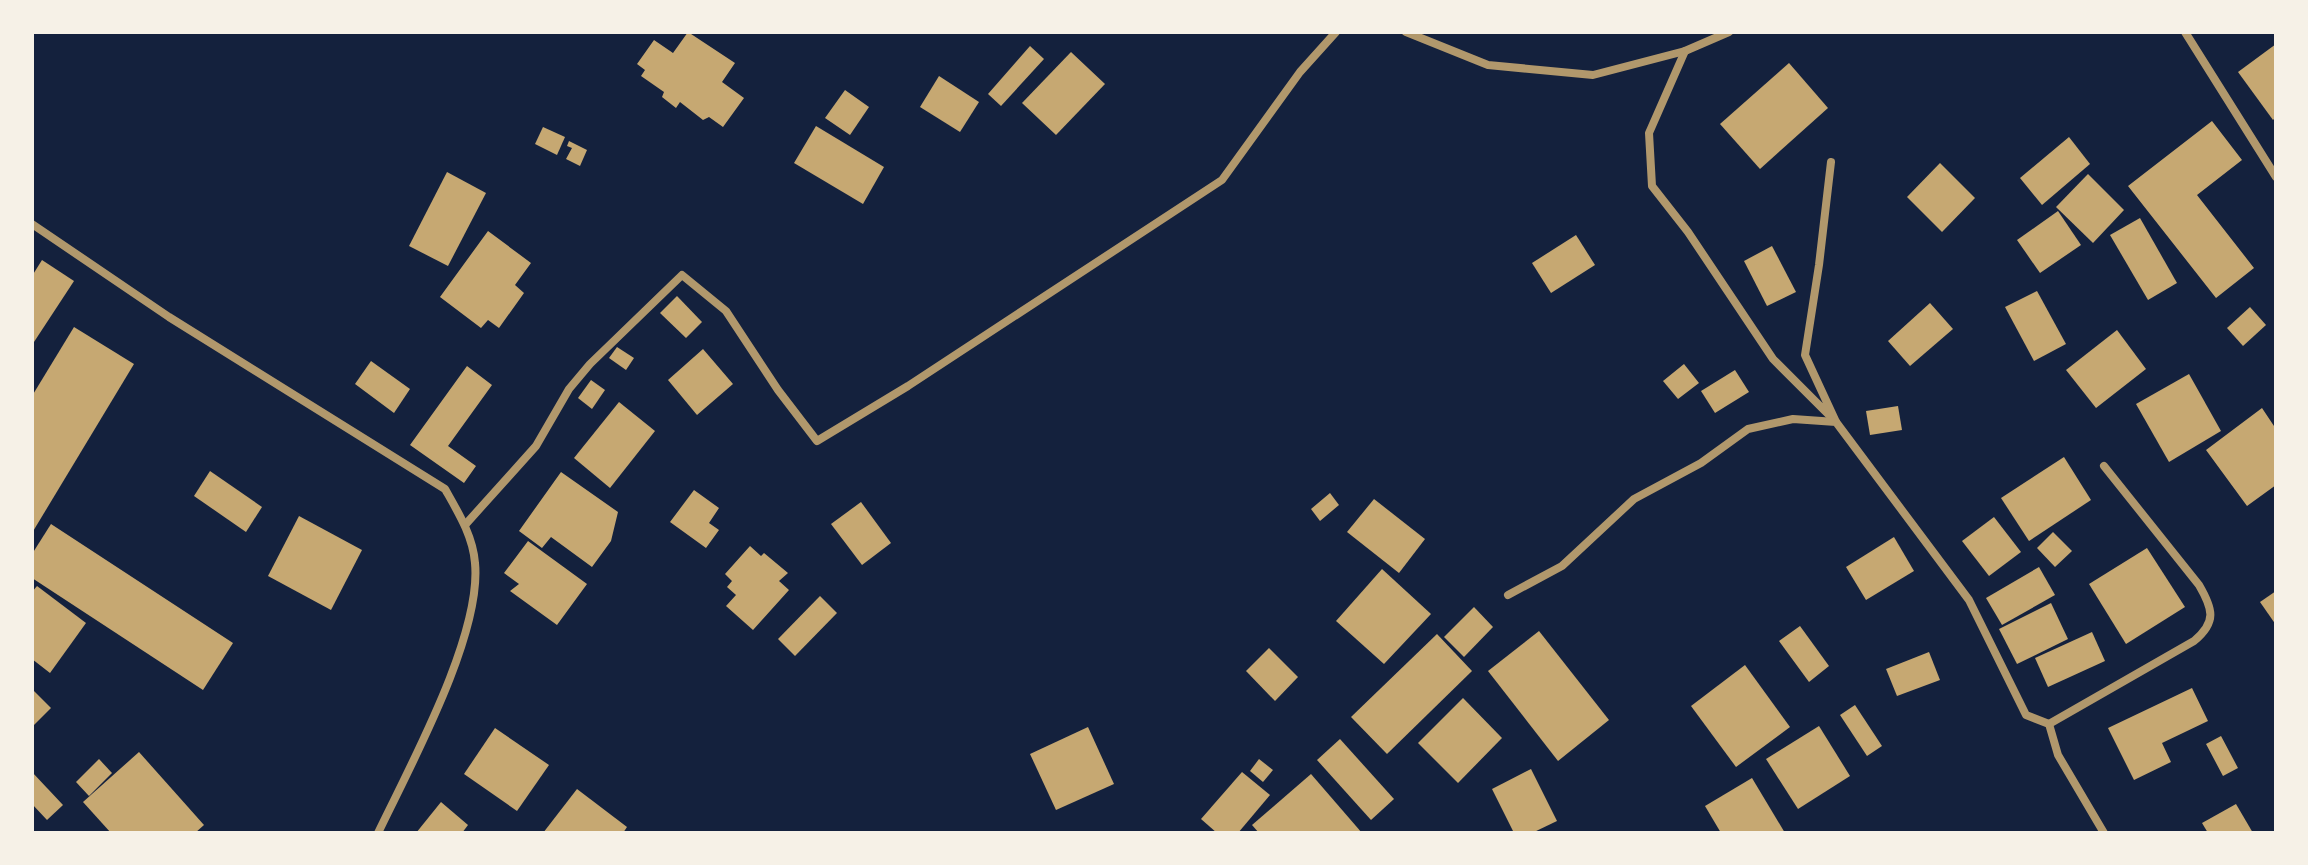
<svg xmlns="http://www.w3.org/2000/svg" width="2308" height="865" viewBox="0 0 2308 865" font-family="Cabin,sans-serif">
<rect width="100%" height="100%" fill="#14213d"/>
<!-- building -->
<g fill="#c6a872">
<polygon points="688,32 735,63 722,82 744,98 723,127 709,117 703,120 680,102 676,108 662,97 664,92 641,76 645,70 637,64 654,40 673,53"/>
<polygon points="2276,44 2276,117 2273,120 2238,72"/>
<polygon points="1030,46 1044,59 1001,106 988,94"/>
<polygon points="1071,52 1105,84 1056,135 1022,103"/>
<polygon points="1789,63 1828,108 1760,169 1720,124"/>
<polygon points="939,76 979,102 960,132 920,107"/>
<polygon points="845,90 869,107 850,135 825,118"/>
<polygon points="2212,121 2242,160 2197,195 2254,268 2216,298 2128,186"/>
<polygon points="816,126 884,167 863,204 794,163"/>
<polygon points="543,127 565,137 557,155 535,144"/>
<polygon points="2069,137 2090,164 2042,205 2020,178"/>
<polygon points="569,141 587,150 580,166 566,159 572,148 567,146"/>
<polygon points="1940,163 1975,198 1942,232 1907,197"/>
<polygon points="447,172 486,193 448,266 409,246"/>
<polygon points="2088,174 2124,210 2093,243 2056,207"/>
<polygon points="2058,211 2081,245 2040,273 2017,240"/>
<polygon points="2140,218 2177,283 2148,300 2110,235"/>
<polygon points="488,231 531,263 515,285 524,293 499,328 488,320 481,328 440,297"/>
<polygon points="1576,235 1595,265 1551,293 1532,263"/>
<polygon points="1772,246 1796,292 1767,306 1744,261"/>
<polygon points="42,260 74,281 32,345 32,276"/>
<polygon points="2037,291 2066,344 2034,361 2005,307"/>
<polygon points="677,296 702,322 686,338 660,313"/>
<polygon points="1930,303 1953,329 1910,366 1888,341"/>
<polygon points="2250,307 2266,325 2243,346 2227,328"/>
<polygon points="74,327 134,364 32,533 32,396"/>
<polygon points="2117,330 2146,369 2096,408 2066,370"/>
<polygon points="617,347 634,358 626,370 609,358"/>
<polygon points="703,349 733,384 697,415 668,380"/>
<polygon points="371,361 410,389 394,413 355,384"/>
<polygon points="1684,364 1699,383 1678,399 1663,381"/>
<polygon points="467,366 492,385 448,446 476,466 464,483 410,445"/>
<polygon points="1735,370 1749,392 1715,413 1701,391"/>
<polygon points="2189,374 2221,431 2169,462 2136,404"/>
<polygon points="591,380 605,390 592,409 578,398"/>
<polygon points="619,402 655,431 610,488 574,458"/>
<polygon points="1898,406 1902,430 1870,435 1866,411"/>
<polygon points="2262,408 2274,426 2276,424 2276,485 2247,506 2206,450"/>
<polygon points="2064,457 2091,500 2029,541 2001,498"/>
<polygon points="210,471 262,507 246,532 194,496"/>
<polygon points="561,472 618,512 611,541 592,567 551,537 542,548 519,531"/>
<polygon points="694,490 719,508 709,523 719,530 706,548 670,522"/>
<polygon points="1330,493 1339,505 1320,521 1311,509"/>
<polygon points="1374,499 1425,539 1399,573 1347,532"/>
<polygon points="861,502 891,543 862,565 831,524"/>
<polygon points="299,516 362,550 331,610 268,576"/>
<polygon points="1994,517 2021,552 1989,576 1962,541"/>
<polygon points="51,524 233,643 203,690 32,578 32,554"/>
<polygon points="2053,532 2072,551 2055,567 2037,548"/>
<polygon points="1894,537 1914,571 1866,600 1846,567"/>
<polygon points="528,541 587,584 557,625 510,591 519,584 504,573"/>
<polygon points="750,546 761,556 764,553 788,573 779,581 789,590 753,630 726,606 736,595 727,587 732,581 725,574"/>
<polygon points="2147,548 2185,607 2126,644 2089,584"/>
<polygon points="2039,567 2055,595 2002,625 1986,598"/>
<polygon points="1382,569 1431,614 1384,664 1336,621"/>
<polygon points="37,586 86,623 50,673 32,659 32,592"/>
<polygon points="2276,591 2276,625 2260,602"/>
<polygon points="820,596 837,613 795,656 778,639"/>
<polygon points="2051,603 2068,639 2017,664 1999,629"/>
<polygon points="1474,607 1493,627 1464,657 1444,637"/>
<polygon points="1800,626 1829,666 1809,682 1779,641"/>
<polygon points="1539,631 1609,720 1558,761 1488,671"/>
<polygon points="2092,632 2105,661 2048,687 2035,658"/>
<polygon points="1437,634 1472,671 1387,754 1351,717"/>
<polygon points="1269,648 1298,677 1275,701 1246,671"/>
<polygon points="1929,652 1940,680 1897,696 1886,669"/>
<polygon points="1745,665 1790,727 1736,767 1691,706"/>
<polygon points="2192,688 2208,721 2162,743 2171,762 2134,780 2108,728"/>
<polygon points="32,689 51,708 32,727"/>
<polygon points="1463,698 1502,738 1458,783 1418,743"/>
<polygon points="1855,705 1882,746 1867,756 1840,715"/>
<polygon points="1819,726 1850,776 1798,809 1766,759"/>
<polygon points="1088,727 1114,784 1056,810 1030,754"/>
<polygon points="495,728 549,765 517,811 464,774"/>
<polygon points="2221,736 2238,768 2223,776 2206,744"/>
<polygon points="1340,739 1394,799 1371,820 1317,760"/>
<polygon points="139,752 204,825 195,833 111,833 83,802"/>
<polygon points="99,759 112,773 89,796 76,782"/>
<polygon points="1259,759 1273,770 1263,782 1250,771"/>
<polygon points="1531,769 1557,821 1532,833 1514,833 1492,789"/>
<polygon points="32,772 63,805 47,820 32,804"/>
<polygon points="1242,772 1270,795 1238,833 1217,833 1201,819"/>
<polygon points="1311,774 1362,833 1259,833 1252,825"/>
<polygon points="1752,778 1785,833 1721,833 1705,806"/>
<polygon points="577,789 627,827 623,833 543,833"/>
<polygon points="441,802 468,825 462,833 416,833"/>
<polygon points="2236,804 2253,833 2208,833 2202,823"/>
</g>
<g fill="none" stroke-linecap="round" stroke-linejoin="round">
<!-- minor -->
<g stroke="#b1986c" stroke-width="8">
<polyline points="1406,32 1488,65 1593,75 1685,51"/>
<polyline points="1729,32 1685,51 1649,133 1652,186 1688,232 1773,359 1836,422 1805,355 1819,265 1831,162"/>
<polyline points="2185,32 2276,177"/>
<path d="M32,224L169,317L445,489C458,512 473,536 475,563C482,635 410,766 378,833"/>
<path d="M2104,466L2199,585C2213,609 2217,622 2194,641L2049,724L2058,755L2104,833"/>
<polyline points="465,525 536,446 569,389 590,364 682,275 726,311 778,390 817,441 908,386 1222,180 1300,72 1336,32"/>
<polyline points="1508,595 1562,566 1634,499 1701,463 1748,429 1793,419 1836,422 1969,600 2026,715 2049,724"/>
</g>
</g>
<!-- border -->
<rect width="2308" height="865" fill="none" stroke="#f6f1e7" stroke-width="68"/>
</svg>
